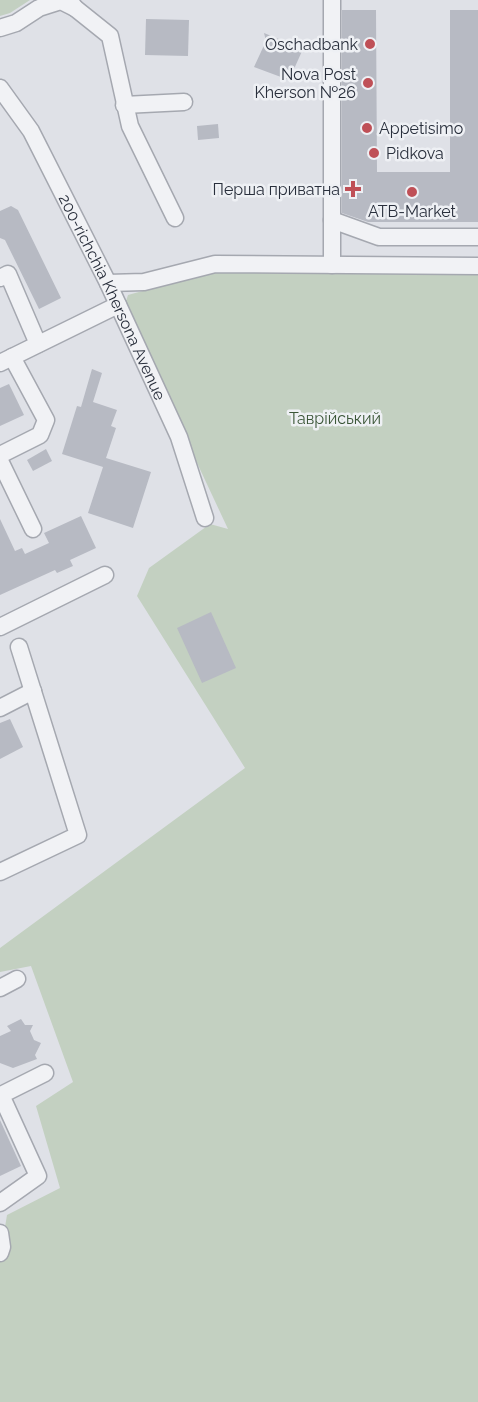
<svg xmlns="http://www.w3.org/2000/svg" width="478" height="1402" viewBox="0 0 478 1402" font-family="Raleway,sans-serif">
<rect width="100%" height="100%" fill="#dfe1e7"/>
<!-- green -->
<g fill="#c3d0c1">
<polygon points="0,0 30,0 10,13 0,16"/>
<polygon points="215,271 478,275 478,1402 0,1402 0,1257 7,1215 60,1188 36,1106 73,1082 31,966 0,972 0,948 245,768 137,596 149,568 210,524 228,529 124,307 128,295"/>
</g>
<!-- building -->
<g fill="#b7bac3">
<polygon points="342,10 376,10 377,172 450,172 450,10 478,10 478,222 368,222 342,213"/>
<polygon points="146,19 189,20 188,56 145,55"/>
<polygon points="264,33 303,49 289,80 254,67 266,41"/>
<polygon points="218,124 219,138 198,140 197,126"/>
<polygon points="11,206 18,210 61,298 39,309 5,240 0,238 0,211"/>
<polygon points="92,369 102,373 93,402 117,410 111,426 116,428 106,458 151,472 133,528 88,513 103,467 62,454 77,406 81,407"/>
<polygon points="9,384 24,415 0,426 0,388"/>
<polygon points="46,449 52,461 33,471 27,460"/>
<polygon points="81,516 96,548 70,560 73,566 57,573 55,570 0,595 0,519 15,551 22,548 25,554 49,543 44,533"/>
<polygon points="211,612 236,668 202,683 177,628"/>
<polygon points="10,719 23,747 0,759 0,723"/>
<polygon points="21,1019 25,1025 33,1025 30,1031 34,1040 41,1043 35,1055 37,1059 13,1068 0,1063 0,1036 11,1031 7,1026"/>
<polygon points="0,1120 21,1166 0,1176"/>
</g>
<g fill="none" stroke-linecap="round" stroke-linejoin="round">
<!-- minor casing -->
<g stroke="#a5a8b0" stroke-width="19">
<g id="minor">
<polyline points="69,0 75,8 110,36 130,126 175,218"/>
<polyline points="0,28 16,23 39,8 61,1 75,8"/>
<path id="s1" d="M0,88L31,131L108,283L179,437L205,518"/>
<polyline points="124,105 184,102"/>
<polyline points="332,220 379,237 478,237"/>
<polyline points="332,265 332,0"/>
<polyline points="0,278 8,274 38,344"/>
<polyline points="108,283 144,282 215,264 478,266"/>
<polyline points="0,363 118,305"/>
<polyline points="0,455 40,435 46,420 12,357"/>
<polyline points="0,461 33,529"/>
<polyline points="0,627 105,575"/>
<polyline points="0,708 33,691"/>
<polyline points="0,872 78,835 19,647"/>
<polyline points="0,988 17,979"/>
<polyline points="0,1203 38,1176 1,1095 45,1073"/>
<polyline points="0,1233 2,1247 0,1253"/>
</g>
</g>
<!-- minor -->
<use href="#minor" stroke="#f1f2f5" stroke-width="16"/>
</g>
<!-- markers -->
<g fill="#bf5057" stroke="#eef0f4" stroke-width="2">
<circle cx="370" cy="44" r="6"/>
<circle cx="368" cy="83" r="6"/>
<circle cx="367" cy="128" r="6"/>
<circle cx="374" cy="153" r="6"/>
<path d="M350 180h6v6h6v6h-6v6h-6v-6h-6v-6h6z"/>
<circle cx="412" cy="192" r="6"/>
</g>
<g text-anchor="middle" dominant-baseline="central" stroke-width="5" stroke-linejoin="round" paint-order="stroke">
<!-- poi labels -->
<g font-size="16" fill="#292f3c" stroke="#eef0f4" text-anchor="end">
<text x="358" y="44">Oschadbank</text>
<text x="356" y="74">Nova Post<tspan x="356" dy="18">Kherson №26</tspan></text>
<text x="379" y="128" text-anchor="start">Appetisimo</text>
<text x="386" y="153" text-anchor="start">Pidkova</text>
<text x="340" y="189">Перша приватна</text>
<text x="412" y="211" text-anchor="middle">ATB-Market</text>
</g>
<!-- street labels -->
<g font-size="16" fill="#292f3c" stroke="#eef0f4">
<text stroke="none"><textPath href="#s1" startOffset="238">200-richchia Khersona Avenue</textPath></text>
</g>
<!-- park labels -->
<g font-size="16" fill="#3b5638" stroke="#eef0f4">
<text x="335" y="418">Таврійський</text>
</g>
</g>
</svg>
